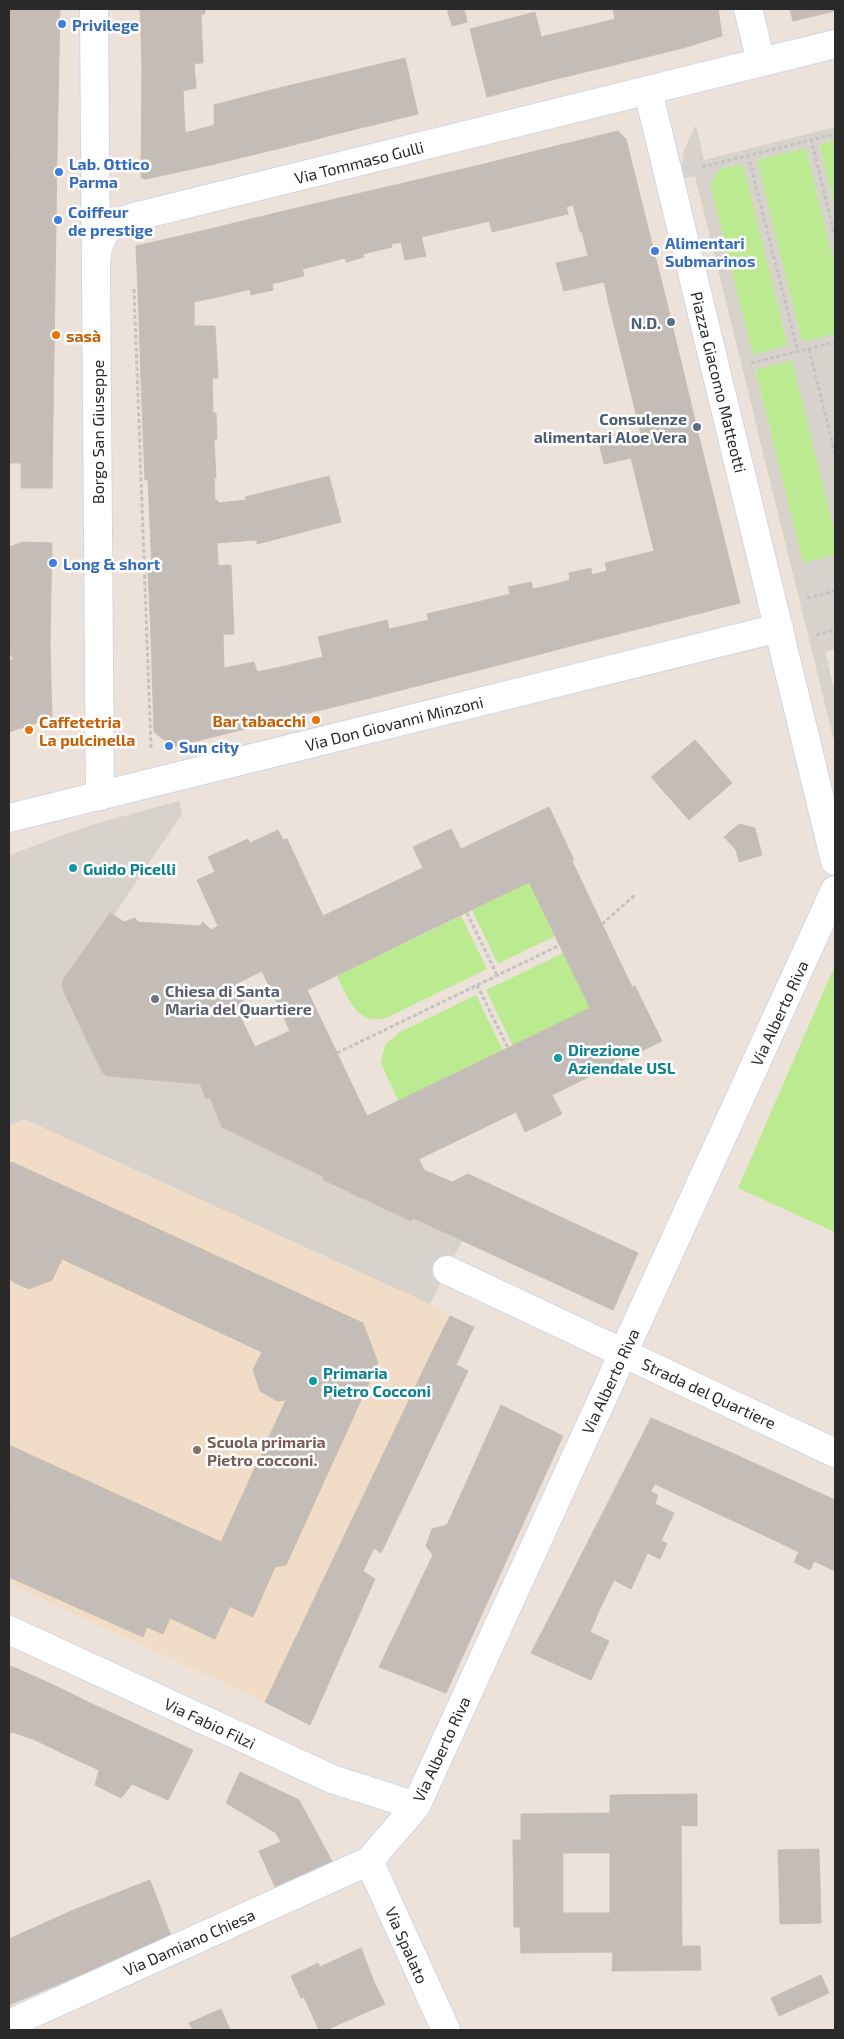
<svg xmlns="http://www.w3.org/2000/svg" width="844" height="2039" viewBox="0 0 844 2039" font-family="'Exo 2',sans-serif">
<rect width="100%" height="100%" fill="#ede2da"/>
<!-- education -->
<polygon fill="#f1ddc7" points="24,1119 430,1304 450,1316 265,1702 9,1584 9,1126"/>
<!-- green -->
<g fill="#bcea90">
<polygon points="835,140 835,209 819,144"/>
<polygon points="806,148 835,267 835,334 802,342 757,160"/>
<polygon points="743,163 788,346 752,355 710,184 719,169"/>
<polygon points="792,360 835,533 835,555 803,563 755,369"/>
<polygon points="529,882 555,936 498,964 472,910"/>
<path d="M461,916L487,969L386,1018C357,1026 347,997 337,976Z"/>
<polygon points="563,953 590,1008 513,1046 486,990"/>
<polygon points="835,965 835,1232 738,1188"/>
<polygon points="476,995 503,1050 398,1101 381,1063 385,1045 400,1032"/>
</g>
<!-- plaza -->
<g fill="#d8d2cd" fill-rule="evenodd">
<path d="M696,125L704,160L835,127V140L819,145L835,209V267L806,148L757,160L802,342L835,334V533L792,360L755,370L803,563L835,555V649L825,652L835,692V745L695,176L683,178L682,164L684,150ZM743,164L788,345L753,355L710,185L719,169Z"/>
<polygon points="179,801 182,814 114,915 110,913 63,980 62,988 102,1072 108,1076 200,1084 206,1098 210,1097 223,1127 324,1177 323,1181 411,1221 413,1218 462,1241 430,1304 24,1119 9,1126 9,855 91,825"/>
</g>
<!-- building -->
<g fill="#c4bcb6" stroke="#c9beb3" fill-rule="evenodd">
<polygon points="9,9 60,9 57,155 9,158"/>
<polygon points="140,9 205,9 205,14 201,14 203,63 142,65"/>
<polygon points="447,9 464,9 467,22 452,26"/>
<polygon points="617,9 674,9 683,48 626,62 613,10"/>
<polygon points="674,9 718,9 722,36 683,48"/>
<polygon points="790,9 835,9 835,11 793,21"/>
<polygon points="535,12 552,80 487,97 470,29"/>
<polygon points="616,19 626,62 552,80 541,37"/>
<polygon points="405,58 418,114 352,130 338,74"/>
<polygon points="194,63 196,88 183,91 185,133 215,125 215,164 146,179 141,178 142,65"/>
<polygon points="338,74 352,130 293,145 279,88"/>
<polygon points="279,88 293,145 215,164 214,105"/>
<polygon points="618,131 626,139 645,216 580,232 573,205 566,207 552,147"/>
<polygon points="552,147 568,214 492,232 476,166"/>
<polygon points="57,155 52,488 21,488 21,463 9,463 9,158"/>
<polygon points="476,166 490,221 421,237 408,182"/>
<polygon points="408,182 426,256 405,260 401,242 391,244 378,189"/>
<polygon points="378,189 392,247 363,254 364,257 346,262 345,258 303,269 288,210"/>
<polygon points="288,210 304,276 272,284 273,290 251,295 250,289 222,296 206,230"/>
<polygon points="645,216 664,291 609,304 604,282 564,291 556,263 588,256 582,232"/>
<polygon points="206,230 222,296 194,302 194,312 139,317 136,246"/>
<polygon points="664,291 700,441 631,458 626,437 641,434 609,304"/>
<polygon points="194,312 194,326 215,326 218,378 141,381 139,317"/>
<polygon points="212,378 213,413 216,413 217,439 214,439 216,478 145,480 141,381"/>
<polygon points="624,432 631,458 604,464 598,438"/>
<polygon points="700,441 740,603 622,633 605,563 654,551 631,458"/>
<polygon points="329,476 341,522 257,544 257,540 217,543 216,525 219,525 219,503 246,500 245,497"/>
<polygon points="214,478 215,500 218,501 219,503 219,525 216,525 218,565 152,568 148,480"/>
<polygon points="23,542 52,543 50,644 9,644 9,547"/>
<polygon points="231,565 234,634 151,637 148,568"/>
<polygon points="591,568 592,575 607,571 622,633 567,647 551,585 570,580 569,573"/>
<polygon points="531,582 533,589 551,585 567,647 514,661 498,597 510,594 508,587"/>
<polygon points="498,597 514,661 444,679 427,614"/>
<polygon points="387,620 389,629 429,620 444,679 366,699 350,629"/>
<polygon points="350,629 366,699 296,716 285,666 323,657 318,637"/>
<polygon points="223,634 224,668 254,662 257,672 285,666 296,716 173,747 154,732 151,637"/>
<polygon points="9,644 50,644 52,718 9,732 9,661 13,659 9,651"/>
<polygon points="695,740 732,783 689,820 651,777"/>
<path d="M549,807L574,860L572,861L632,987L635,986L662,1041L552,1095L562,1114L525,1132L516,1112L419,1159L424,1170L452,1182L468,1174L638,1253L613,1310L413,1218L411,1221L323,1180L324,1177L222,1127L210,1097L206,1099L193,1066L205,1060L203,1055L236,1008L255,1047L290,1031L262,971L236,984L211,930L218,926L197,880L215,872L208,857L248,839L250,843L278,830L283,840L287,839L323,916L423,868L413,847L451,829L461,849ZM529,882L590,1008L367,1116L307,990Z"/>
<polygon points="739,824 755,828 762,855 739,862 736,850 724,837"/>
<polygon points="110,913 124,922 135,918 138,922 200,926 203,922 211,930 239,991 244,992 242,1007 237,1006 203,1055 205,1060 193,1066 200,1084 108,1076 102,1072 62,988 63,980"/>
<polygon points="12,1162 363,1323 378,1363 286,1565 275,1567 253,1617 9,1506 9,1445 221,1542 286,1400 277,1401 260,1391 253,1370 262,1352 62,1259 52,1280 29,1289 13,1282 9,1278 9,1163"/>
<polygon points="450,1316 474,1327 456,1365 432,1352"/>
<polygon points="432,1352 468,1371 381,1553 374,1548 363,1571 375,1579 310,1725 265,1702"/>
<polygon points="501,1405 563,1436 446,1693 379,1667 433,1555 426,1546 432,1529 447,1525"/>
<polygon points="651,1418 732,1453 710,1510 655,1484 651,1491 621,1477"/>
<polygon points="732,1453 800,1484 774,1540 710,1510"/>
<polygon points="621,1477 658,1495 655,1504 674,1513 661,1541 667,1543 660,1559 595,1528"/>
<polygon points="800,1484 835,1500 835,1571 814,1561 810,1570 794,1562 799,1552 774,1540"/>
<polygon points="9,1506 230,1606 215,1639 170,1618 163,1634 147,1627 143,1637 9,1577"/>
<polygon points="595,1528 647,1554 631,1589 614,1580 598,1613 561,1595"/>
<polygon points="561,1595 598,1613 590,1632 609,1641 591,1680 531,1653"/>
<polygon points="11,1666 58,1687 33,1739 12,1732 9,1736 9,1672"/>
<polygon points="58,1687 90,1703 66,1755 33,1739"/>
<polygon points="90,1703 125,1719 99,1770 66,1755"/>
<polygon points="125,1719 193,1750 168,1800 132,1784 121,1798 95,1785 99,1770"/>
<polygon points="240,1772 299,1800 333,1863 276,1889 259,1851 281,1842 276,1833 226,1803"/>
<path d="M697,1794V1826L681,1825L682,1946H700L701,1970L612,1971L613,1952L521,1953L520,1927H514L513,1840H521V1814L610,1813V1795ZM563,1853H610V1913H563Z"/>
<polygon points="819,1849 821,1923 780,1924 778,1850"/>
<polygon points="150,1880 171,1936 97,1968 71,1911"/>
<polygon points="71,1911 97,1968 9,2005 9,1939"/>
<polygon points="361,1948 374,1982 385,2004 326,2030 319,2030 304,1997 301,1998 291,1976 318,1963 320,1967"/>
<polygon points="821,1975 829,1993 779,2016 771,1998"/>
<polygon points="221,2009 230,2030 193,2030 189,2023"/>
</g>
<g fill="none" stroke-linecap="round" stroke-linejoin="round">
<!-- street casing -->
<g stroke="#cfd6e4" stroke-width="30">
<g id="street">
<polyline points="94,9 100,796"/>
<polyline points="748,9 761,62"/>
<polyline points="648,91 835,861"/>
<path d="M96,263C98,237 105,226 130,218L835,44"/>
<polyline points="9,818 779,628"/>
<polyline points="447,1270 835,1453"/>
<polyline points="9,1630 332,1779 416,1806"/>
<polyline points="369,1861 446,2030"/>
<polyline points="9,2024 369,1861 416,1806 835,890"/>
</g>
</g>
<!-- path -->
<g stroke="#c3c3c3" stroke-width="3" stroke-dasharray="4 2.5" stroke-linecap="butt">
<polyline points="811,139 835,237"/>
<polyline points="748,155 798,352"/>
<polyline points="702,167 835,134"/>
<polyline points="134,289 151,748"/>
<polyline points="809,349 835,454"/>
<polyline points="751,363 835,342"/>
<polyline points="807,598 835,591"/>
<polyline points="816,635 835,630"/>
<polyline points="467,913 497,975"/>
<polyline points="602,924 635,895"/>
<polyline points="477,985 508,1048"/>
<polyline points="337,1053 560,945"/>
</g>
<!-- street -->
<use href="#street" stroke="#fff" stroke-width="28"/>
</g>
<!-- markers -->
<g fill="#3f7fe0" stroke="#fff" stroke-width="2">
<circle cx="62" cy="24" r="5"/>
<circle cx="59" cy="172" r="5"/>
<circle cx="58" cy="220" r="5"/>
<circle cx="655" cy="251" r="5"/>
<circle cx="53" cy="563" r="5"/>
<circle cx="169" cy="746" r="5"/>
</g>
<g fill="#5c6f8a" stroke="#fff" stroke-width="2">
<circle cx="671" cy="322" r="5"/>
<circle cx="697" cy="427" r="5"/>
</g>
<g fill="#e8710a" stroke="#fff" stroke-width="2">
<circle cx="56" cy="335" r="5"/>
<circle cx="316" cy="720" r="5"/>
<circle cx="29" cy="730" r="5"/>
</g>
<g fill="#0f9aa8" stroke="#fff" stroke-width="2">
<circle cx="73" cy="868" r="5"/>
<circle cx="558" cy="1058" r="5"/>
<circle cx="313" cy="1381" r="5"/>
</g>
<circle fill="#6b7280" stroke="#fff" stroke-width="2" cx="155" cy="999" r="5"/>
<circle fill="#8d6e63" stroke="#fff" stroke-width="2" cx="197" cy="1450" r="5"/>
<g text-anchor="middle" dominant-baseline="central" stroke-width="5" stroke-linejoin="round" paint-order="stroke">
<!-- shop labels -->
<g font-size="16" font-weight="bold" fill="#366cbe" stroke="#fff" text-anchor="start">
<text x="72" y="24">Privilege</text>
<text x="69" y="163">Lab. Ottico<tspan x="69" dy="18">Parma</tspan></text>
<text x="68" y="211">Coiffeur<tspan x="68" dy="18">de prestige</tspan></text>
<text x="665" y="242">Alimentari<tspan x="665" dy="18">Submarinos</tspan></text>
<text x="63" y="563">Long &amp; short</text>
<text x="179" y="746">Sun city</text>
</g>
<!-- street labels -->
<g font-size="16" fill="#292929" stroke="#fff">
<text transform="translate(359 162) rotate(-14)">Via Tommaso Gulli</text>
<text transform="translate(719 382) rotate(76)">Piazza Giacomo Matteotti</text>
<text transform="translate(97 432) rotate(-90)">Borgo San Giuseppe</text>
<text transform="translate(394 723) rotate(-14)">Via Don Giovanni Minzoni</text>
<text transform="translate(779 1013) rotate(-65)">Via Alberto Riva</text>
<text transform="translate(610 1381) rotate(-65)">Via Alberto Riva</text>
<text transform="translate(709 1393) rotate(25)">Strada del Quartiere</text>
<text transform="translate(210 1723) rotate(25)">Via Fabio Filzi</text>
<text transform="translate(441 1749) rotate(-65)">Via Alberto Riva</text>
<text transform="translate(189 1942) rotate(-24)">Via Damiano Chiesa</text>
<text transform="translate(407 1945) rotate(66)">Via Spalato</text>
</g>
<!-- service labels -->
<g font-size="16" font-weight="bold" fill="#4e5e75" stroke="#fff" text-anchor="end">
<text x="661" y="322">N.D.</text>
<text x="687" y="418">Consulenze<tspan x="687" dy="18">alimentari Aloe Vera</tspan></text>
</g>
<!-- food labels -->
<g font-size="16" font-weight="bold" fill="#c56008" stroke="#fff" text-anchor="start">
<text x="66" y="335">sasà</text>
<text x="306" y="720" text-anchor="end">Bar tabacchi</text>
<text x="39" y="721">Caffetetria<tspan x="39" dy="18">La pulcinella</tspan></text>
</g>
<!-- culture labels -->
<g font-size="16" font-weight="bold" fill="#0d838f" stroke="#fff" text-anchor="start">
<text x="83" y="868">Guido Picelli</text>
<text x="568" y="1049">Direzione<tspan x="568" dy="18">Aziendale USL</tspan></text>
<text x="323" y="1372">Primaria<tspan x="323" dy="18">Pietro Cocconi</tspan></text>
</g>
<!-- worship labels -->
<g font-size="16" font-weight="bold" fill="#5b616d" stroke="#fff" text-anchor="start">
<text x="165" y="990">Chiesa di Santa<tspan x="165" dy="18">Maria del Quartiere</tspan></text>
</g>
<!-- education labels -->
<g font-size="16" font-weight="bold" fill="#785e54" stroke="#fff" text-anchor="start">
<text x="207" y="1441">Scuola primaria<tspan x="207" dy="18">Pietro cocconi.</tspan></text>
</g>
</g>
<!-- border -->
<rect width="844" height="2039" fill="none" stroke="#292929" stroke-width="20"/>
</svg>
